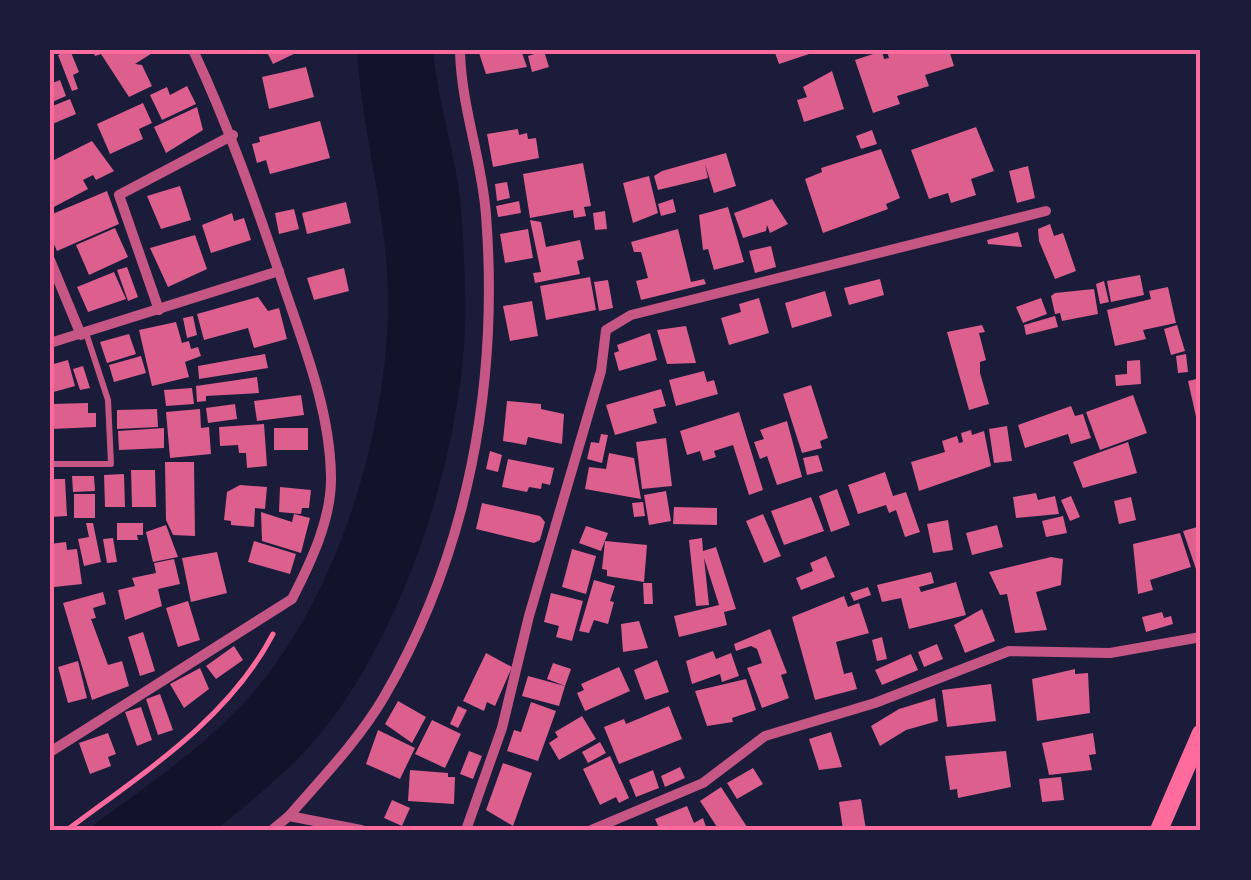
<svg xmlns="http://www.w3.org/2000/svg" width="1251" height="880" viewBox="0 0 1251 880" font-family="Manrope,sans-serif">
<rect width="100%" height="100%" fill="#1b1b3a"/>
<!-- water -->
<path fill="#12122b" d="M357,50H433C437,96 451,139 458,184C463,219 464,256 465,291C471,432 404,644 307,749C279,779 247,804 216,830H87C143,788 206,747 252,694C339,594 391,423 388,291C386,209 362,132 357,50Z"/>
<!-- building -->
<g fill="#dd5f8e">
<polygon points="70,50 79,72 73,75 78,89 72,91 58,55"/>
<polygon points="92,50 157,50 135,64 142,65 152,86 129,97 101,54 95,56"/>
<polygon points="266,50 302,50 273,64"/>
<polygon points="478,50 521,50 527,67 486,74"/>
<polygon points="774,50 818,50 818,51 779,64"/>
<polygon points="892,50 949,50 954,66 925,75 929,86 897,96 900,104 873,113 855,60 882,51 884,59 889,58 887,52"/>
<polygon points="544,51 549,67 532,72 528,56"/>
<polygon points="306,67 314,97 269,109 262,77"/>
<polygon points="832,71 844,109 804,122 797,100 807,97 803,87"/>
<polygon points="60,80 66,96 50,103 50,84"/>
<polygon points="187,86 196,104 162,120 150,95 167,87 170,95"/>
<polygon points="70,99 76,114 50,125 50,107"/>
<polygon points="143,103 152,123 139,129 143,139 110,154 97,124"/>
<polygon points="197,107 203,130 166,153 154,127"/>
<polygon points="320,121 330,158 270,174 266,160 257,163 252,144 260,142 259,137"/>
<polygon points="976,127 994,171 971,179 976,195 951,203 948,193 929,199 911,150"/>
<polygon points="518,129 519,135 527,133 528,139 536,138 539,158 493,167 487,134"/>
<polygon points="872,130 877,144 861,149 856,136"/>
<polygon points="92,141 114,171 96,180 93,175 83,180 88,189 52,208 50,162"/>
<polygon points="881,149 900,198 886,204 888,209 823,233 805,179 822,172 821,168"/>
<polygon points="726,153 736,186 714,193 705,164 708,178 658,190 654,176 662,171"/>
<polygon points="583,163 591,206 584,207 586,216 574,218 573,210 530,218 523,174"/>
<polygon points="1028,166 1035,198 1017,203 1009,171"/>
<polygon points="649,176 658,213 633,223 623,183"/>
<polygon points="507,182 510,198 497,201 495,184"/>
<polygon points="180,186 191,220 161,229 147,196"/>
<polygon points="107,191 119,224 57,251 50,235 50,215"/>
<polygon points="673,199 676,212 661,216 658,204"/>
<polygon points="772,199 788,224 770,233 767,225 766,231 743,238 734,213"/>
<polygon points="519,201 521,213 498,217 496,206"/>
<polygon points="346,202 351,223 307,234 302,213"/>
<polygon points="728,207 744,262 714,270 708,249 703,250 699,215"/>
<polygon points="294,209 299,229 279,234 275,213"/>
<polygon points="605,211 607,229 595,230 593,213"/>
<polygon points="232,213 234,221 244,218 251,240 211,253 202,225"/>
<polygon points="530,220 541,222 546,247 580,240 584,259 577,261 580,274 535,283 533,273 541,272"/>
<polygon points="1050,224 1054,236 1063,233 1076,271 1055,279 1039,241 1038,229"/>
<polygon points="115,228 128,257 89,275 76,245"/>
<polygon points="528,229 533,258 505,263 500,234"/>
<polygon points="678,229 691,282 704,279 706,284 641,300 636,281 648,278 641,252 634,252 631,242"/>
<polygon points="1018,232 1022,247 988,244 987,240"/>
<polygon points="195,235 207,269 168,287 150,248"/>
<polygon points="771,246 776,267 755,273 749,251"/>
<polygon points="127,267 138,297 128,301 117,270"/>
<polygon points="344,268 349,291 314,300 307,278"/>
<polygon points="114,272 126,299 88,312 77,287"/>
<polygon points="1140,275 1144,295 1111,302 1107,281"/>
<polygon points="590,277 596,310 546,320 540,286"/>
<polygon points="880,279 884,295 849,305 844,288"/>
<polygon points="608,280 613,308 599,311 594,282"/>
<polygon points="1104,281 1109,302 1100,304 1096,284"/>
<polygon points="1168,287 1176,323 1143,330 1146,339 1115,346 1107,310 1151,299 1149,291"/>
<polygon points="1094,289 1098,314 1062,321 1060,313 1055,314 1051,296 1055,293"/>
<polygon points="825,291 832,316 792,328 785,303"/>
<polygon points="258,297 268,311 279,308 287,339 254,348 248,328 204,340 197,314"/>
<polygon points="759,298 769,333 729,345 721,318 741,312 739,304"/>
<polygon points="1041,298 1047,314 1023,323 1016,307"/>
<polygon points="532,301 538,336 510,341 503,306"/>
<polygon points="193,316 197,335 187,338 183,318"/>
<polygon points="1055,316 1058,327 1026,335 1024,325"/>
<polygon points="176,322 182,343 189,341 191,349 198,347 201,356 185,362 189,377 152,386 139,330"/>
<polygon points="982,325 985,332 979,333 986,360 980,362 980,373 989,404 969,410 947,332"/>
<polygon points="1177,325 1185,351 1171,355 1164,329"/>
<polygon points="686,326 696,363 667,364 657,330"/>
<polygon points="650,333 657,360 619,371 614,353 619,351 617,345"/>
<polygon points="129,334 136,354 107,363 100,342"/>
<polygon points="265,354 268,368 199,379 198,366"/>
<polygon points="1186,354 1188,372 1178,373 1176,356"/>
<polygon points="141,356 146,373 114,382 109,365"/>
<polygon points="68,360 75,386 50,393 50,365"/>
<polygon points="1140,360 1141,384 1116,386 1115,375 1127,374 1127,361"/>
<polygon points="83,366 90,388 80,390 73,369"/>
<polygon points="704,371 707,382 714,380 718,394 676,406 669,380"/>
<polygon points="257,377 259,393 206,396 206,401 197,402 196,386"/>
<polygon points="1201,378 1201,420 1197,421 1188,381"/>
<polygon points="811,385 828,438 820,441 822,448 802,453 783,394"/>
<polygon points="192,388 194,404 166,406 164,390"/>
<polygon points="661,389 666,406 653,409 657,423 615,435 606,405"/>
<polygon points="301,395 304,415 257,421 254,401"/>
<polygon points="1133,395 1147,433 1100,450 1086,412"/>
<polygon points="507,401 541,404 541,409 564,414 562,444 528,437 526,445 503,441"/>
<polygon points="88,403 88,413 96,413 96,427 52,429 51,404"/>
<polygon points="235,404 237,419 208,423 206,408"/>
<polygon points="1071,406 1075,416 1083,414 1091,438 1071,444 1068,434 1025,448 1018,425"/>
<polygon points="157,409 158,427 117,429 117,410"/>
<polygon points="200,409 201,428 209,427 211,454 170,458 166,412"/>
<polygon points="739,412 763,490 749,495 733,445 714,451 716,457 703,461 700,451 687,455 680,431"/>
<polygon points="787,421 802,477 777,485 767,456 760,459 754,442 764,439 760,430"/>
<polygon points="264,424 267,466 247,468 246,453 239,453 238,445 220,446 219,427"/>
<polygon points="1007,426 1012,461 994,463 989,429"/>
<polygon points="164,428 164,448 119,450 118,431"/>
<rect x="274" y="428" width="34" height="22"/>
<polygon points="971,430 972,435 984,431 991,466 919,491 911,462 945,452 942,441 957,436 959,443 963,442 961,433"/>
<polygon points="601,434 608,435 602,463 587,459 591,442 599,443"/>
<polygon points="666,438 672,486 642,489 636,442"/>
<polygon points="1128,442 1137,473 1083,488 1073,462"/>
<polygon points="490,451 502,455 498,472 486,469"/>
<polygon points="609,453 634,458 641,499 585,489 589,467 606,469"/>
<polygon points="818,455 823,471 807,475 803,458"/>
<polygon points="508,459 554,468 550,485 542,483 541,489 529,487 527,492 502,487"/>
<polygon points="165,462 194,462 195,536 173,535 166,520"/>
<polygon points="131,470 155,470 156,507 132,507"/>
<polygon points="885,472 893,496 906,492 920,532 905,537 896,510 889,513 886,505 858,514 848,485"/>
<polygon points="124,474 125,507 105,507 104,475"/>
<polygon points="72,476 94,476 95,491 73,492"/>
<polygon points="50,479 65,479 67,516 50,517"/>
<polygon points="240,485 267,487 265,509 255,508 254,527 231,525 231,521 224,520 227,492"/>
<polygon points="280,487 311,490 309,508 302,508 301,514 279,512"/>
<polygon points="837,489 850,525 831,532 819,496"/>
<polygon points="666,491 671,521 649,525 644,495"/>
<polygon points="1036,493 1038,500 1055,496 1059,514 1016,518 1013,497"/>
<rect x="74" y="494" width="21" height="24"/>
<polygon points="1071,496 1080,517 1070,521 1061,500"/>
<polygon points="811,497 824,531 784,545 771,511"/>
<polygon points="1131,497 1136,520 1119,524 1114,501"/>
<polygon points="643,502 645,516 634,517 632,503"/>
<polygon points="482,503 540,516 545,522 540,540 534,543 476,529"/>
<polygon points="674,507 717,508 717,525 673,524"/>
<polygon points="261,512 292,522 294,514 310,518 301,553 262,541"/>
<polygon points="763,514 781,556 764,563 746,521"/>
<polygon points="1063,516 1067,533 1046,537 1042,521"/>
<polygon points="948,520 953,550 933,553 927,524"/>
<polygon points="86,523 93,523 101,562 84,566 78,539 89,537"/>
<polygon points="117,523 143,523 143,535 137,535 138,540 117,540"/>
<polygon points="166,525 178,557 153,562 146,532"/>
<polygon points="997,525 1003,547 972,555 966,533"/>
<polygon points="586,526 608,533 601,551 579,543"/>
<polygon points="1201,526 1201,571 1197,572 1183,531"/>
<polygon points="1180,533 1191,567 1150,580 1153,590 1138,594 1133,544"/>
<polygon points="113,538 117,562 107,563 103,539"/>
<polygon points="702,538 703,551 716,547 736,609 724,612 727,625 679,637 674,616 719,605 704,558 709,605 696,606 689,540"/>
<polygon points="254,541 296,554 290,574 248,562"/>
<polygon points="605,541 647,545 644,582 607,576 607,570 602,569"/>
<polygon points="66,542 67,550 77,549 82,584 54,587 50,544"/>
<polygon points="572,549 596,556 586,594 562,587"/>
<polygon points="217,552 227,593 191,602 182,558"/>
<polygon points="826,556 835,577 801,590 796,578 813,571 810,563"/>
<polygon points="1051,557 1063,559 1061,585 1036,592 1047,630 1015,633 1007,594 1000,595 989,572"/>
<polygon points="174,559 180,584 158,589 162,606 125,620 118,590 135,586 132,578 156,573 154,563"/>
<polygon points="931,572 934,583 919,587 921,592 956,582 966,615 909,629 901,598 882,602 877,585"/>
<polygon points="594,580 615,586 610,601 614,602 608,624 594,620 589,633 579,631"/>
<polygon points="643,583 652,583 653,604 644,604"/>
<polygon points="868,587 871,595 854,601 850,593"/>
<polygon points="103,592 106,604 93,608 96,618 91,619 108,665 122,661 129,686 92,700 63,603"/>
<polygon points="551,593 583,601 572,641 556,637 559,626 544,622"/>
<polygon points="844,596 848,607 859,603 869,633 836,642 844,674 852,672 857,689 815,700 792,617"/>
<polygon points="188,601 200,640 178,647 166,608"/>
<polygon points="982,609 995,641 965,653 954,625"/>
<polygon points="1162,612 1164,618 1171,616 1173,624 1146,632 1142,617"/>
<polygon points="639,621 648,648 623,652 621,624"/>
<polygon points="770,629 787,673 781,675 789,698 762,708 747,668 762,663 757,649 751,646 736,651 734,644"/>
<polygon points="143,632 155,671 140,676 128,637"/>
<polygon points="882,637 887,659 877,661 872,640"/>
<polygon points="937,644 943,659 924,667 918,652"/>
<polygon points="234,646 243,660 216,679 206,666"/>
<polygon points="713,651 716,659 731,653 739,676 722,682 720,674 692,684 686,661"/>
<polygon points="486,653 512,667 495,706 487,702 484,711 463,701"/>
<polygon points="911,654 918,670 882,685 875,670"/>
<polygon points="657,660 669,692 645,700 634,670"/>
<polygon points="78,661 87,698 68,703 58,667"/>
<polygon points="553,663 571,669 565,686 547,679"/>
<polygon points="619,667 630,691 585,711 577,693 584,690 581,684"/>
<polygon points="200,668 209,689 184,708 170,684"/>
<polygon points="1075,669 1075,674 1088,673 1090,713 1037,721 1032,679"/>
<polygon points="528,676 565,686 559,706 522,696"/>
<polygon points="746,679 756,710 732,718 733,722 707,726 695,691"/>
<polygon points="991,684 996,721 947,727 942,690"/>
<polygon points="160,694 173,730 158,735 146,699"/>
<polygon points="935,698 938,721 906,730 880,746 871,726 899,709"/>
<polygon points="398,701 426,717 412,743 385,724"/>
<polygon points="531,702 556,711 538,761 507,751 514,730 521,732"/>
<polygon points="458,706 467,710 458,728 450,724"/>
<polygon points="669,706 682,739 619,764 604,727 624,719 626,724"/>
<polygon points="141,707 152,740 137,746 125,712"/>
<polygon points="582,716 596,739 559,760 549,743 558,737 555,732"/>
<polygon points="432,720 461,734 445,768 415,754"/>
<polygon points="378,730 415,748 400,779 366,764"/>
<polygon points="831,732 842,767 819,770 809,739"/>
<polygon points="108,733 116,754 108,757 111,766 90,774 79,743"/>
<polygon points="1093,733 1096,754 1089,755 1092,770 1049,775 1042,743"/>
<polygon points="600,742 606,753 588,763 582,752"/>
<polygon points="469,751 482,756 473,779 460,774"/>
<polygon points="1006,751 1011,787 958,798 957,789 950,790 945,756"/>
<polygon points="610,756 629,798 619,803 616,797 600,805 583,769"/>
<polygon points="503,763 532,773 513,826 486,810"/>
<polygon points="680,767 685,778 665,787 661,776"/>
<polygon points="753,768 763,784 737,799 727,783"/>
<polygon points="410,770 448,773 448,777 455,777 454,804 408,801"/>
<polygon points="653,770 659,788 636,797 629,780"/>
<polygon points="1061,777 1064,800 1042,802 1039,779"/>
<polygon points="721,787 749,830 725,826 719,830 700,801"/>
<polygon points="861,799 866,830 843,830 839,802"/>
<polygon points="392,800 410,808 402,826 384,818"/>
<polygon points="687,806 694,823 703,818 707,830 660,830 655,819"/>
</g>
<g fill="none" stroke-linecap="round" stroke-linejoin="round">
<!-- path -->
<path stroke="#ff6b9d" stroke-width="5" d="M67,830C143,773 228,720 273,634"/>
<!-- service -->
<polyline stroke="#c65784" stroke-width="6" points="50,464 111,464 108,400 86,333"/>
<!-- minor -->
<g stroke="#c65784" stroke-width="10">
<polyline points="50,260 81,335"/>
<polyline points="159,310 119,195 233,135"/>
<polyline points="50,343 279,271"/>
<path d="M50,752L292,599C311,562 332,518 331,476C330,410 304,346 283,284C256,204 229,127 193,50"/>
<path d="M289,816C322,778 358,741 384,697C469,551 499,382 486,215C482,159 461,107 460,50"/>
<polyline points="272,830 289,816 361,830"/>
<polyline points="466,830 502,728 529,616 601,371 606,330 631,315 1046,211"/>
<polyline points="591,830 703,783 765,736 875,703 1009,651 1110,653 1201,637"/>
</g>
<!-- secondary -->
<polyline stroke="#ff6b9d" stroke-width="18" points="1159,830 1201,733"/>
</g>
<!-- border -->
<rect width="1251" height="880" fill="none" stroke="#1b1b3a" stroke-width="105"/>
<rect x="52" y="52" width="1146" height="776" fill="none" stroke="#ff6b9d" stroke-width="4"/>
</svg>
